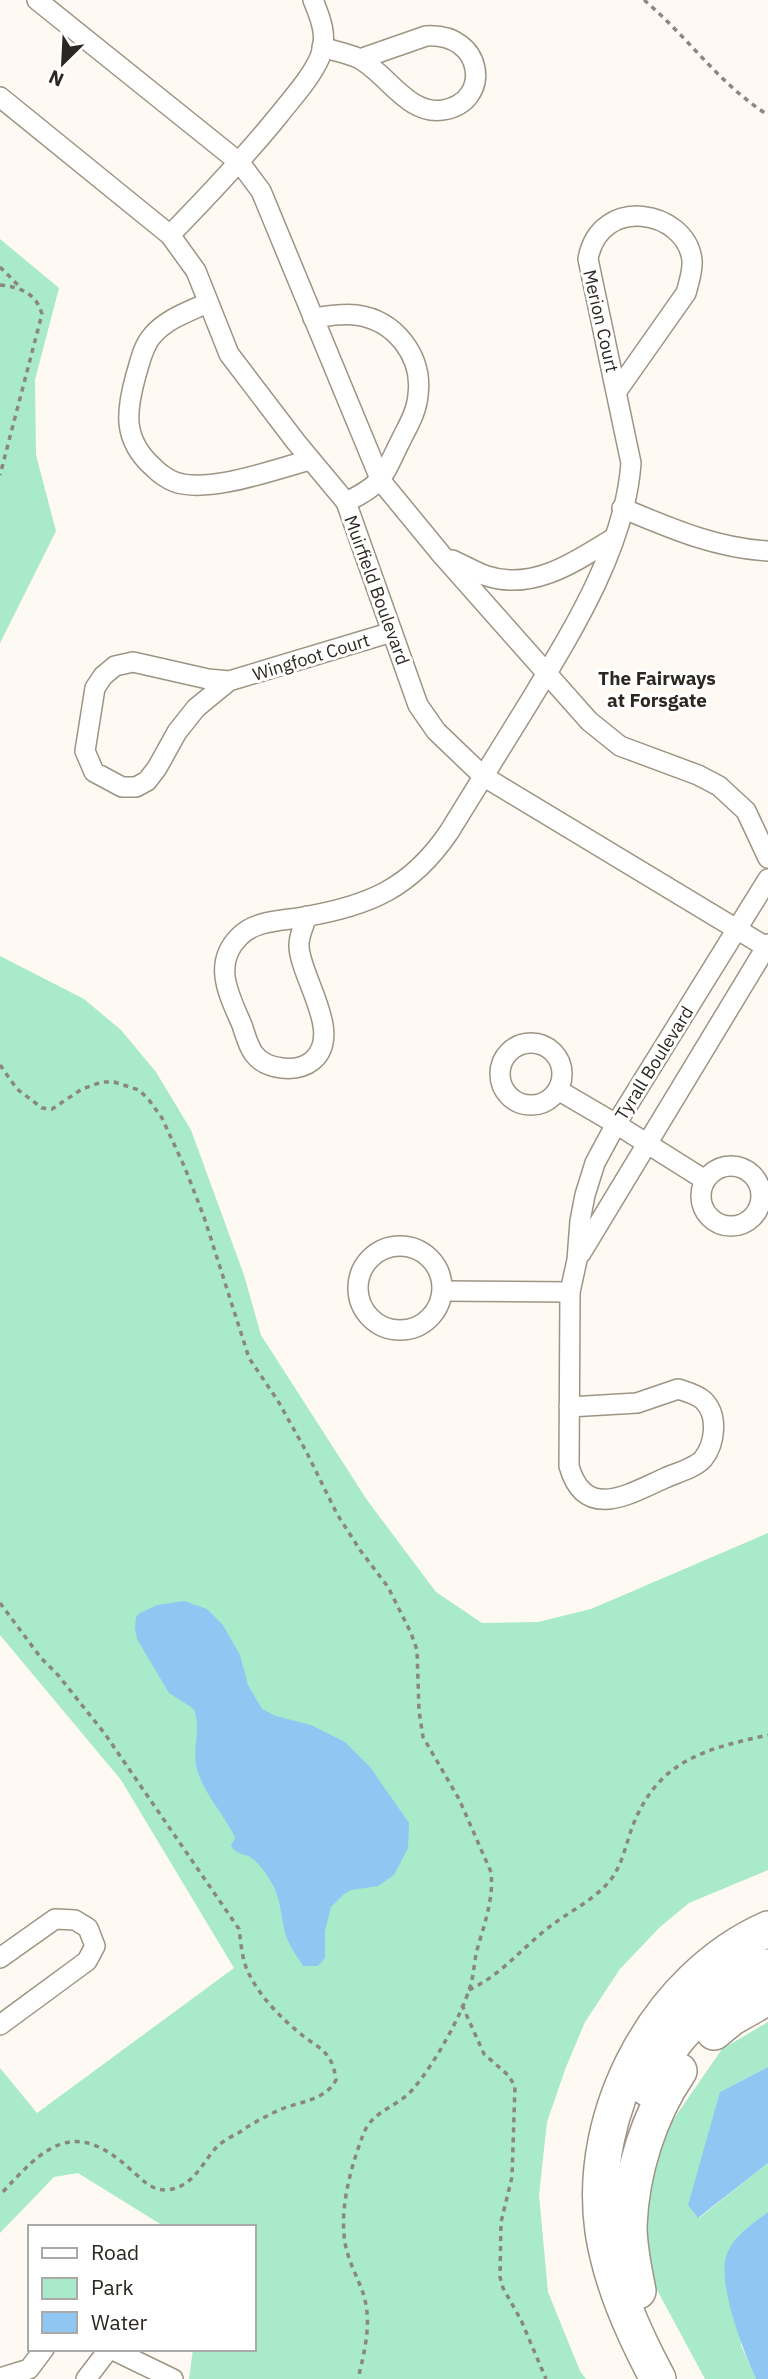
<svg xmlns="http://www.w3.org/2000/svg" width="768" height="2379" viewBox="0 0 768 2379" font-family="'IBM Plex Sans',sans-serif">
<rect width="100%" height="100%" fill="#fefaf3"/>
<!-- green -->
<g fill="#a8eaca">
<polygon points="0,239 59,288 35,380 36,455 56,531 0,643"/>
<polygon points="0,956 84,999 121,1030 156,1072 191,1130 244,1275 261,1335 367,1500 436,1592 482,1623 538,1622 591,1609 768,1533 768,1870 689,1903 660,1927 620,1969 585,2022 566,2067 547,2122 539,2195 548,2292 580,2371 586,2379 189,2379 193,2349 254,2349 254,2227 165,2227 78,2173 54,2177 0,2233 0,2068 37,2113 234,1968 121,1780 0,1635"/>
<polygon points="768,2022 768,2067 720,2092 699,2218 768,2163 768,2212 739,2235 741,2345 756,2379 705,2379 656,2288 642,2233 662,2136 722,2049"/>
</g>
<!-- water -->
<g fill="#90c6f2">
<path d="M184,1601L207,1609L223,1625L240,1655L248,1685L262,1709L276,1716L311,1725L345,1742L370,1767L409,1823L408,1848L394,1875L378,1886L351,1890L344,1894L331,1907L325,1931V1958L318,1966H303C296,1955 288,1944 285,1932C280,1913 281,1897 270,1880C265,1872 259,1864 253,1859C244,1852 236,1856 231,1845L235,1839L234,1835C222,1812 201,1790 196,1765C193,1747 201,1727 194,1709L169,1693L137,1639L135,1628L136,1617L140,1613L157,1605Z"/>
<polygon points="768,2067 768,2163 698,2218 688,2205 720,2092"/>
<path d="M768,2212V2379H756C744,2352 716,2282 727,2254C734,2235 753,2224 768,2212Z"/>
</g>
<g fill="none" stroke-linecap="round" stroke-linejoin="round">
<!-- street casing -->
<g stroke="#9d9484" stroke-width="22">
<g id="street">
<polyline points="37,0 240,163 261,191 381,481 441,554 589,721 620,746 698,775 719,786 746,811 768,858"/>
<path d="M322,47C334,51 347,53 358,58C386,72 408,116 443,110C493,102 484,32 426,36L360,59"/>
<polyline points="0,97 170,235 196,271 229,354 296,442 346,502 418,705 436,731 483,776 768,948"/>
<path d="M170,235C208,196 245,157 279,115C293,97 311,78 320,57C328,37 321,19 313,0"/>
<path d="M207,303C188,312 166,319 152,336C143,346 140,362 136,375C126,411 122,439 153,467C159,473 167,479 175,482C209,494 275,469 310,460"/>
<path d="M313,318C327,316 342,313 356,315C395,320 423,356 418,395C417,411 408,426 401,440C383,476 384,484 346,502"/>
<path d="M622,508C670,528 715,548 768,551"/>
<path d="M452,560C464,565 475,572 487,576C533,591 575,562 612,539"/>
<polyline points="229,681 196,708 177,732 157,768 147,781 136,787 122,787 94,772 85,751 95,688 103,676 115,666 133,662 208,679 229,681 392,632"/>
<path d="M307,916C304,926 298,937 299,947C301,979 344,1035 312,1061C297,1073 266,1070 254,1054C248,1046 245,1034 242,1025C229,995 212,964 239,937C255,920 282,921 303,917C369,906 411,888 449,832C476,788 503,745 530,701C573,630 625,547 631,463L588,259C600,194 686,210 692,260C693,271 689,282 686,293L617,391"/>
<circle cx="531" cy="1074" r="31"/>
<polyline points="558,1090 616,1124 705,1180"/>
<circle cx="731" cy="1196" r="30"/>
<circle cx="400" cy="1288" r="42"/>
<polyline points="581,1253 768,944"/>
<polyline points="443,1291 570,1292"/>
<path d="M569,1407L637,1403L678,1389C687,1392 696,1394 703,1400C719,1415 715,1444 703,1459C695,1468 676,1473 665,1478C629,1494 585,1522 569,1466L570,1292L577,1260L580,1221L585,1195L595,1163L616,1124L768,879"/>
<polyline points="0,1958 55,1919 75,1920 88,1928 95,1946 87,1961 0,2025"/>
<polyline points="111,2349 173,2379"/>
<polyline points="0,2378 29,2369 44,2349"/>
<polyline points="86,2379 109,2349"/>
</g>
</g>
<!-- highway casing -->
<g stroke="#9d9484" stroke-width="38">
<g id="highway">
<polyline points="714,2032 731,2018 768,1997"/>
<path d="M647,2088C671,2033 716,1995 768,1967"/>
<path d="M638,2291C634,2270 629,2248 629,2226C631,2172 649,2115 679,2071"/>
<path d="M658,2379C633,2332 611,2283 603,2231C586,2112 658,1978 768,1929"/>
</g>
</g>
<!-- path -->
<g stroke="#8a8680" stroke-width="3.5" stroke-dasharray="5 5" stroke-linecap="butt">
<path d="M644,0C688,37 719,84 768,115"/>
<polyline points="0,267 21,288"/>
<path d="M0,285C20,287 36,293 42,314L0,475"/>
<path d="M0,1065L17,1089L42,1108L52,1109L82,1089L102,1082H114L139,1090L149,1100L162,1118L185,1168L204,1217L249,1358L278,1401L306,1451L337,1514L360,1550L388,1587L411,1633L417,1650L419,1711L423,1737L459,1799L491,1872C494,1899 484,1925 477,1950C474,1962 474,1975 470,1987C461,2017 433,2066 413,2089C397,2108 372,2110 363,2135C352,2164 341,2202 344,2234C345,2254 355,2272 362,2290C373,2320 365,2349 358,2379"/>
<path d="M0,1603L41,1658L58,1675L105,1734L239,1929C241,1944 242,1959 248,1972C259,1995 278,2015 297,2031C318,2049 332,2049 336,2080C324,2102 298,2101 277,2111C264,2117 251,2124 240,2132C231,2137 220,2142 214,2150C200,2167 192,2187 167,2190C151,2191 142,2179 131,2170C73,2116 44,2147 0,2195"/>
<path d="M469,1990C501,1975 521,1949 548,1928C567,1913 592,1901 608,1883C622,1868 626,1843 633,1825C659,1760 705,1749 768,1735"/>
<polyline points="462,2005 484,2054 508,2075 515,2086 512,2177 501,2222 500,2277 503,2288 521,2320 546,2379"/>
</g>
<!-- street -->
<use href="#street" stroke="#fff" stroke-width="19"/>
<!-- highway -->
<use href="#highway" stroke="#fff" stroke-width="35"/>
</g>
<g text-anchor="middle" dominant-baseline="central" stroke-width="6" stroke-linejoin="round" paint-order="stroke">
<!-- street labels -->
<g font-size="18" fill="#2b2721" stroke="#fff">
<text transform="translate(601 321) rotate(77)">Merion Court</text>
<text transform="translate(377 590) rotate(70)">Muirfield Boulevard</text>
<text transform="translate(311 657) rotate(-17)">Wingfoot Court</text>
<text transform="translate(654 1063) rotate(-58)">Tyrall Boulevard</text>
</g>
<!-- neighbourhood labels -->
<g font-size="19" font-weight="bold" fill="#2b2721" stroke="#fff">
<text x="657" y="678">The Fairways<tspan x="657" dy="22">at Forsgate</tspan></text>
</g>
</g>
<!-- legend -->
<rect x="28" y="2225" width="228" height="126" fill="#ffffff" stroke="#aaa9a6" stroke-width="2"/>
<rect x="42" y="2248" width="35" height="10" fill="#ffffff" stroke="#aaa9a6" stroke-width="2"/>
<text x="91" y="2260" font-size="21" fill="#2b2721">Road</text>
<rect x="42" y="2278" width="35" height="21" fill="#a8eaca" stroke="#aaa9a6" stroke-width="2"/>
<text x="91" y="2295" font-size="21" fill="#2b2721">Park</text>
<rect x="42" y="2312" width="35" height="21" fill="#90c6f2" stroke="#aaa9a6" stroke-width="2"/>
<text x="91" y="2330" font-size="21" fill="#2b2721">Water</text>
<!-- north arrow -->
<g transform="translate(63 63) rotate(204)" stroke="#ffffff" stroke-width="5" paint-order="stroke">
<path d="M0-5L12 26L0 18L-12 26Z" fill="#2b2721"/>
<text y="-10" font-size="19" font-weight="bold" text-anchor="middle" fill="#2b2721">N</text>
</g>
</svg>
